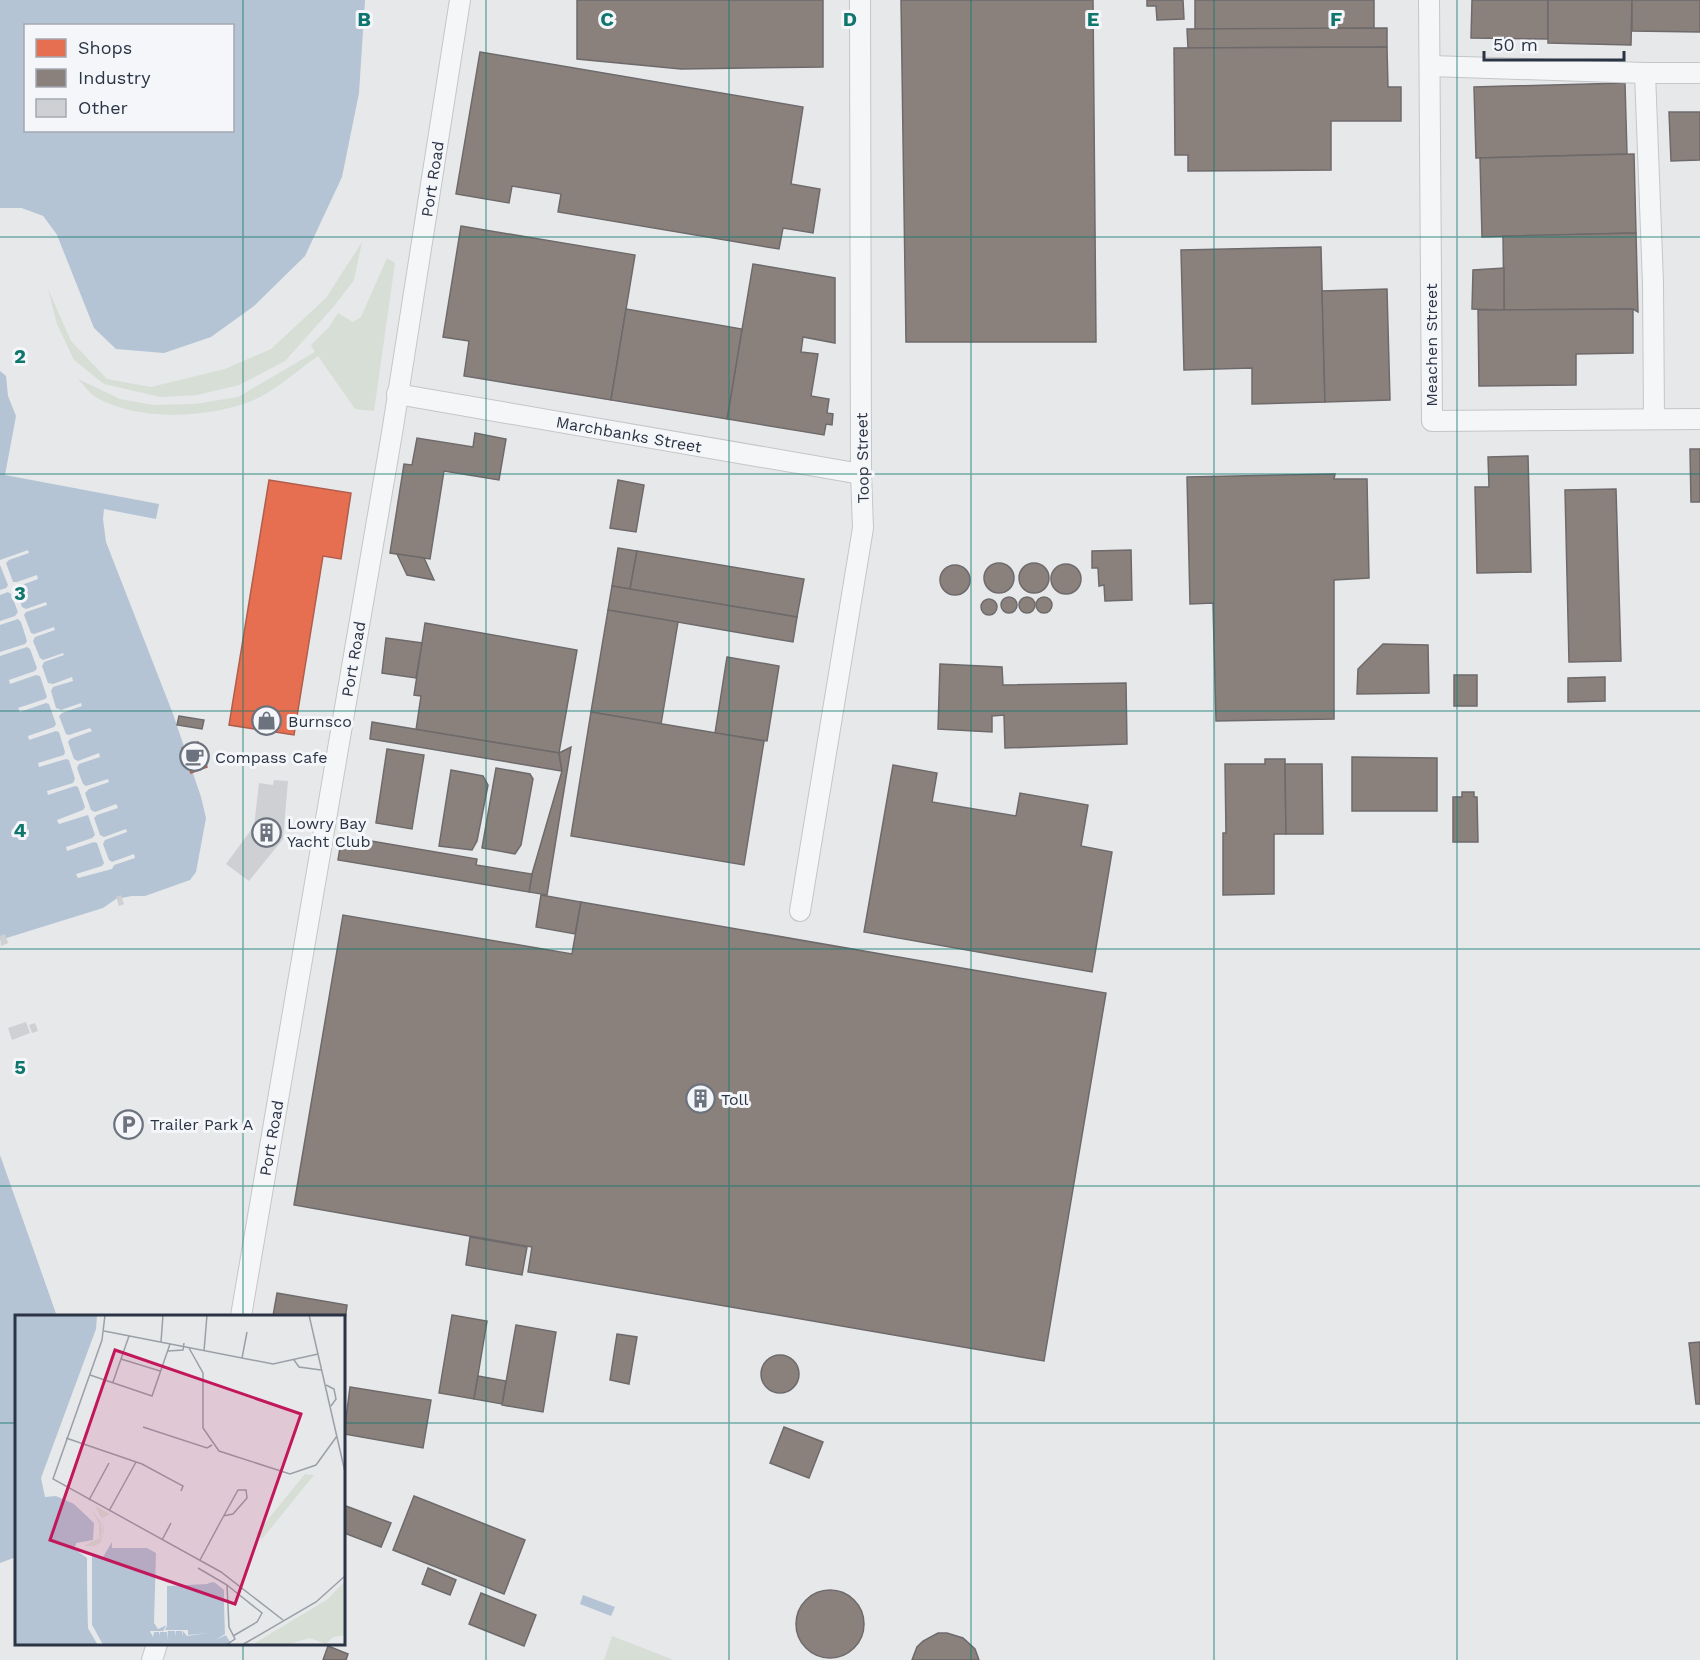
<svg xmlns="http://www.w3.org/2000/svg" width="1700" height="1660" viewBox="0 0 1700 1660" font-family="'Work Sans',sans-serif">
<rect width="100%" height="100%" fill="#e6e8ea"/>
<g fill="#d6ded6">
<polygon points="362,242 354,280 335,305 285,361 239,385 197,395 161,397 104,384 74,360 57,324 48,289 71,341 107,379 151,387 225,369 271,349 326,298"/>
<path d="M387 258 395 263 374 411 355 409 318 356C296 371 275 392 249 402 206 418 139 421 97 398 90 394 84 385 78 379L120 399 154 405 195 404 238 397 315 352 311 345 329 327 338 313 353 322 361 317Z"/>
<polygon points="612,1636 674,1660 604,1660"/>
</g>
<g fill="#b4c4d5" fill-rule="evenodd">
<path d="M0 0H365L359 93 342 177 305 256 254 306 211 337 164 353 116 349 94 328 57 235 43 216 21 208H0ZM26 26H232V130H26Z"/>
<polygon points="0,371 6,376 8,396 16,416 5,475 159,504 156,519 104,509 103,519 106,542 173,714 201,797 206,818 196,872 190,880 145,896 132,896 116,899 103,908 0,940"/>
<polygon points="0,1155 57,1316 16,1316 16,1557 0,1563"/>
<polygon points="583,1595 615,1607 611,1616 580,1604"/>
</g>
<g fill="#e6e8ea">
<polygon points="0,208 21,208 43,216 57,235 56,241 41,218 20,211 0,211"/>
<polygon points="28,550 29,553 9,560 6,563 13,582 17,582 37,575 38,579 19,586 16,590 22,607 26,609 46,602 47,605 26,612 24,615 31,633 34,634 54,627 55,630 35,637 33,641 40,658 43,660 63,653 64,655 44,662 42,666 48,683 53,684 72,677 73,681 53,687 51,691 56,708 61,710 81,703 82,706 62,713 59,716 66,734 69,735 90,728 92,731 70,739 68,742 74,759 78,761 99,753 100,757 79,764 77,768 83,784 86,786 108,779 109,782 89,789 85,793 91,810 95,812 116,804 118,808 97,815 94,818 100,835 104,837 126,829 127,832 105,840 103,844 109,860 112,862 134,854 135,858 114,865 112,869 78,878 76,874 102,866 104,863 97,843 94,842 67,851 66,847 92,838 95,835 88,815 59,824 57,820 83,810 85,807 78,787 75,786 48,795 47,791 73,783 75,779 69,760 66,759 39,767 38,763 64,755 65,752 59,732 56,731 29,740 28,736 54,727 56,724 49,704 46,703 20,712 18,708 45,699 47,697 40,676 36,675 10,684 9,680 35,671 37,668 30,649 27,647 0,656 0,652 25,644 27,641 21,622 18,619 0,625 0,621 15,616 18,612 11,594 8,592 0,595 0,590 6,588 8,585 0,565 0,560"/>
<polygon points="0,1152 3,1154 60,1316 57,1316"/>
</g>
<g fill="#e76f51" stroke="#af5d4d" stroke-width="1.5">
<polygon points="269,480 351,493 341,559 323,556 294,735 229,725"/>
<polygon points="198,742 207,767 191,773 182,748"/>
</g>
<g fill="#8a817c" stroke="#6e6a6c" stroke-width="1.5">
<polygon points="577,0 823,0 823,67 681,69 577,59"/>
<polygon points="901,0 1093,0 1096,342 906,342"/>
<polygon points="1147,0 1183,0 1184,19 1157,20 1156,6 1147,6"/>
<polygon points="1195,0 1374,0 1374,28 1195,30"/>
<polygon points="1472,0 1548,0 1548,39 1471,38"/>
<polygon points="1548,0 1632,0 1631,45 1548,43"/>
<polygon points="1632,0 1700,0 1700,32 1632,31"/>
<polygon points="1387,28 1387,47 1188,48 1187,29"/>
<polygon points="1387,47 1388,87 1401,87 1401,121 1331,121 1331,170 1188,171 1188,155 1175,155 1174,48"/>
<polygon points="480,52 803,107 791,184 820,189 813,233 783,228 779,249 558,212 561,194 512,186 509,203 456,194"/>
<polygon points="1625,83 1627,154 1476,158 1474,87"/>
<polygon points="1669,112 1700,112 1700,160 1671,161"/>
<polygon points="1634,154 1636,233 1482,237 1480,158"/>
<polygon points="461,226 635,255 611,400 464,376 469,341 443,337"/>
<polygon points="1636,233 1638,312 1633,309 1504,310 1503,236"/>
<polygon points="1321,247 1325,402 1252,404 1252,368 1184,370 1181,250"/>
<polygon points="753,264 835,278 835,343 803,337 801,352 818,354 811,396 829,399 827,413 833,414 832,425 826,424 824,435 727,419"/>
<polygon points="1504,268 1504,310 1472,309 1473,270"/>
<polygon points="1387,289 1390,400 1325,402 1322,291"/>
<polygon points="626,309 742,329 727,419 611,400"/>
<polygon points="1633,309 1633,353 1576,354 1576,385 1479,386 1478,310"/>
<polygon points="475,433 506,439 499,480 444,471 430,559 390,553 404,464 412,465 417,438 473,447"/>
<polygon points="1690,449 1700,449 1700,502 1691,502"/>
<polygon points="1528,456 1531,572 1477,573 1475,487 1489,487 1488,457"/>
<polygon points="1335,474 1334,479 1367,479 1369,578 1334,580 1334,719 1216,721 1213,603 1190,604 1187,477"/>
<polygon points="618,480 644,485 636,532 610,528"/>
<polygon points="1616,489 1621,661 1569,662 1565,490"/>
<polygon points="618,548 637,551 630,589 612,586"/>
<polygon points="1131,550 1132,600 1105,601 1104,585 1099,586 1098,568 1092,568 1092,551"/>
<polygon points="637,551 804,579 797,617 630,589"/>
<polygon points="397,554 424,558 434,580 407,575"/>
<circle cx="1034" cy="578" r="15"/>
<circle cx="999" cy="578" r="15"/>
<circle cx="1066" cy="579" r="15"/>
<circle cx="955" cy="580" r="15"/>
<polygon points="612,586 797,617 793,642 608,610"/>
<circle cx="1044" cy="605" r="8"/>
<circle cx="1027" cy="605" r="8"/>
<circle cx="1009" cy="605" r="8"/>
<circle cx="989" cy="607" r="8"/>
<polygon points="608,610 678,622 661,724 591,712"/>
<polygon points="425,623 577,650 559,753 416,730 421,696 414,695"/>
<polygon points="386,638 422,643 416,678 382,673"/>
<polygon points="1383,644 1428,645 1429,693 1357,694 1358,669"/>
<polygon points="727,657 779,666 767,741 715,733"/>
<polygon points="940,664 1002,667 1003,685 1126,683 1127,744 1005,748 1004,715 992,716 992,732 938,729"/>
<rect x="1454" y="675" width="23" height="31"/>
<polygon points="1605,677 1605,701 1568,702 1568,678"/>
<polygon points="591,712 764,741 744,865 571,836"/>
<polygon points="179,716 204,720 202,729 177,725"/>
<polygon points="372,722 559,753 562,771 370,739"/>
<polygon points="571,747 547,895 529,892 532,874 562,771 559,753"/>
<polygon points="387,749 424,755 412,829 376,823"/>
<polygon points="1352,757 1437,758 1437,811 1352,811"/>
<polygon points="1265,759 1285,759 1286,834 1274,834 1274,894 1223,895 1223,833 1226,833 1225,764 1265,764"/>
<polygon points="1285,764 1322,764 1323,834 1286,834"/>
<polygon points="893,765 937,773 932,802 1016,816 1020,793 1088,805 1081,846 1112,852 1092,972 864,932"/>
<polygon points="496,768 530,774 533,779 521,845 515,854 482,848"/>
<polygon points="451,770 483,776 488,785 477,841 472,850 439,846"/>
<polygon points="1462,792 1474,792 1474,797 1477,797 1478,842 1453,842 1453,797 1462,797"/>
<polygon points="342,836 477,859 476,865 532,874 529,892 338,860"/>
<polygon points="541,895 581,902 575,934 536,927"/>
<polygon points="581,902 1106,993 1044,1361 528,1272 532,1247 294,1205 343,915 572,954"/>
<polygon points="470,1237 527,1247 522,1275 466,1265"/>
<polygon points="277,1293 347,1305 344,1328 344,1316 273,1316"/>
<polygon points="452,1315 487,1321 474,1399 439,1393"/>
<polygon points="516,1325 556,1332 543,1412 502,1405"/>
<polygon points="617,1334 637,1337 629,1384 610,1380"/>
<polygon points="1700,1342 1700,1404 1696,1404 1689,1343"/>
<circle cx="780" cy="1374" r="19"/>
<polygon points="478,1376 506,1381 502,1404 474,1399"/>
<polygon points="350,1387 431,1400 423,1448 344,1434"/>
<polygon points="784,1427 823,1442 809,1478 770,1463"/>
<polygon points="414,1496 525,1540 504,1594 393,1550"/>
<polygon points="346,1506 391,1523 381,1547 344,1533 344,1511"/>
<polygon points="428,1568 456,1580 450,1595 422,1584"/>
<circle cx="830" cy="1624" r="34"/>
<polygon points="481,1593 536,1615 524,1646 469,1624"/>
<polygon points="938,1633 947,1633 963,1638 975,1649 979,1660 912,1660 917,1647 923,1641"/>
<polygon points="328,1646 348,1654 346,1660 323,1660"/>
</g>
<g fill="#ced0d3">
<polygon points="274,780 288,781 283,839 249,881 226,864 254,826 259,783 273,785"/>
<polygon points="121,895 124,904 119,906 116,897"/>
<polygon points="5,934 8,943 1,946 0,936"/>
<polygon points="26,1022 30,1033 12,1040 8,1028"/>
<polygon points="35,1023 38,1031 32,1033 29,1025"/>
</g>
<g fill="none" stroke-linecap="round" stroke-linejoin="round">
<defs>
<g id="minor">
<polyline points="1429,0 1432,421 1700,419"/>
<polyline points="1430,66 1645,73 1700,73"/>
<polyline points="1645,73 1653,283 1654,419"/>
<polyline points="397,394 861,474"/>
<polyline points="800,911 863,528 861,474 860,0"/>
<polyline points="241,1316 392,433 460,0"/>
<polyline points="152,1660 157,1644"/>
</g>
</defs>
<use href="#minor" stroke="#c4c6c8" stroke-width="22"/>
<use href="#minor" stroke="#f5f6f7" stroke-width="20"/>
</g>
<path fill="none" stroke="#0f766e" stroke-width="1.5" stroke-opacity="0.55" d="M243 0V1316M486 0V1660M729 0V1660M971 0V1660M1214 0V1660M1457 0V1660M0 237H1700M0 474H1700M0 711H1700M0 949H1700M0 1186H1700M0 1423H16M344 1423H1700M243 1644V1660"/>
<defs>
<symbol id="shop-ring" viewBox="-11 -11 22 22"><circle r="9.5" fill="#f4f6f9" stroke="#6c737f" stroke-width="1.5"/><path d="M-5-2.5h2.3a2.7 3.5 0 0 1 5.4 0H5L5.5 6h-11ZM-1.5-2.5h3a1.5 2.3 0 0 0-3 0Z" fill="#6c737f"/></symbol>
<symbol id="cafe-ring" viewBox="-11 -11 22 22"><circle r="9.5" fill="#f4f6f9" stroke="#6c737f" stroke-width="1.5"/><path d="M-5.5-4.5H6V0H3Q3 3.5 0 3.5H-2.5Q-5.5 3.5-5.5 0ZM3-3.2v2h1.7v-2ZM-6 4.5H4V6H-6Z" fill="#6c737f"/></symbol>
<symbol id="building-ring" viewBox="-11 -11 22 22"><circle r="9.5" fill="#f4f6f9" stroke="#6c737f" stroke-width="1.5"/><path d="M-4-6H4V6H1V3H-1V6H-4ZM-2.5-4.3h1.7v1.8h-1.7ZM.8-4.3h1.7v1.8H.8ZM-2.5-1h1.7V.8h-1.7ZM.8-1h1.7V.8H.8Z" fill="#6c737f"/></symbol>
<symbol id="parking-ring" viewBox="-11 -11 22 22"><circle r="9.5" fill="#f4f6f9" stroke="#6c737f" stroke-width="1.5"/><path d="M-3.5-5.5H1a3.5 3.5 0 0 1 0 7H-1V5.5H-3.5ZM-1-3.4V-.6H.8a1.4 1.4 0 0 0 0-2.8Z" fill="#6c737f"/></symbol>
</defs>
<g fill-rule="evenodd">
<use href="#shop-ring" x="250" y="704" width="33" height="33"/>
<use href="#cafe-ring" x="178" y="740" width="33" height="33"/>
<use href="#building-ring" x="250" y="816" width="33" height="33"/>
<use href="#building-ring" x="684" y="1082" width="33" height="33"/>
<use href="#parking-ring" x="112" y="1108" width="33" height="33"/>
</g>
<g text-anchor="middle" stroke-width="6" stroke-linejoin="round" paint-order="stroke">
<g font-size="16" fill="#2b3445" stroke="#f4f6f9">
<text transform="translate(432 179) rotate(-81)" y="6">Port Road</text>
<text transform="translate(1431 345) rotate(-90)" y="6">Meachen Street</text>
<text transform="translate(629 434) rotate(10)" y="6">Marchbanks Street</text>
<text transform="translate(862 458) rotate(-91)" y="6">Toop Street</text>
<text transform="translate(353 659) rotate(-80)" y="6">Port Road</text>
<text transform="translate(271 1138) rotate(-80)" y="6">Port Road</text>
</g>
<g font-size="16" fill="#2b3445" stroke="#f4f6f9" text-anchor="start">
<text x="288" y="727">Burnsco</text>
<text x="215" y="763">Compass Cafe</text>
<text x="287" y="829">Lowry Bay<tspan x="287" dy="18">Yacht Club</tspan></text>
<text x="721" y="1105">Toll</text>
<text x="150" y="1130">Trailer Park A</text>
</g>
</g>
<g transform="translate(15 1315)">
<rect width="330" height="330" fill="#e6e8ea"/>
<path d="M290 159 299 160 247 224 241 219ZM80 191 95 199 87 203 89 216 86 227 80 231H69L84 223V208L76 194 86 207 87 218 82 228 88 219 87 204ZM330 266V320L318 322 311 329 295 323 271 330H237L313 284Z" fill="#d6ded6"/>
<path d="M0 0H82L81 14 26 163 30 182 41 181 59 189 79 208 78 225 61 228 60 235 68 237 72 243 73 313 83 330H0ZM97 227V233H132L141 238 139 308 143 314 152 310V269L204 267 209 275 210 319 217 330H88L77 310 76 239 88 242Z" fill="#b4c4d5"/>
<path d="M64 228 69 230 62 232 77 239V310L88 330H83L73 313 72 243 58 233ZM196 265H202L210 269 213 319 201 325 210 319 209 275 198 266 192 269 152 271V311L150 315H173V320L193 318 172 321 168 316 167 322V316H161L160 322V316H153L152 325V317H145V321L144 317H139L138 322 135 316H148L151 311V273L152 268Z" fill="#e6e8ea"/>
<path fill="none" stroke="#9ba0a8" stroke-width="1.5" d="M90 0 87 25 38 164 206 257 268 305M294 0 330 157M89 16 258 49 303 39M146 27 148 0M174 33 188 58V113L204 136 275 159 301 150 322 121M153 36 168 35 169 28M189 36 192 0M227 43 232 17M106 44 145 56M279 45 284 52 306 55M75 60 137 81 155 29M98 67 114 21M311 70 319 74 321 84 316 91M128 112 192 133 197 130M51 123 127 149 168 171 166 176M74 185 94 148M94 196 121 147M147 225 156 208M185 245 207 204 223 175H231L232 183 218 199 208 201M183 253 212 270 214 312 220 324 211 330M212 270 247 298 242 307 218 321M227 330 301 287 330 261"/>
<path fill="#c2185b" fill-opacity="0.15" stroke="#c2185b" stroke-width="3" d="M100 35 286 99 220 289 35 225Z"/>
<rect width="330" height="330" fill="none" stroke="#2b3445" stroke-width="3"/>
</g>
<g font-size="20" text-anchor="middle" font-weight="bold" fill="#0f766e" stroke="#f4f6f9" stroke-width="6" stroke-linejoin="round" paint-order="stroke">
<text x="364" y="26">B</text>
<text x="607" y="26">C</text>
<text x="850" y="26">D</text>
<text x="1093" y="26">E</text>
<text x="1336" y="26">F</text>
<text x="20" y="363">2</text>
<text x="20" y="600">3</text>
<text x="20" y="837">4</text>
<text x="20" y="1074">5</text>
</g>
<rect x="24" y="24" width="210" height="108" fill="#f4f6f9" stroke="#a4a8b1" stroke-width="1.5"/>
<rect x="36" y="39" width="30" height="18" fill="#e76f51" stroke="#a4a8b1" stroke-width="1.5"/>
<text x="78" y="54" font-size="18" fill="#2b3445">Shops</text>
<rect x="36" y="69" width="30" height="18" fill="#8a817c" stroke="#a4a8b1" stroke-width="1.5"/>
<text x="78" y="84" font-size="18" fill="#2b3445">Industry</text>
<rect x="36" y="99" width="30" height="18" fill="#ced0d3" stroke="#a4a8b1" stroke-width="1.5"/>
<text x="78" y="114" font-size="18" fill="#2b3445">Other</text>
<path d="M1484 51v9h140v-9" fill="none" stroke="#2b3445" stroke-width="3"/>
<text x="1493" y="51" font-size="18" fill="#2b3445" stroke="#f4f6f9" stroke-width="4.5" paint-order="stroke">50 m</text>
</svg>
